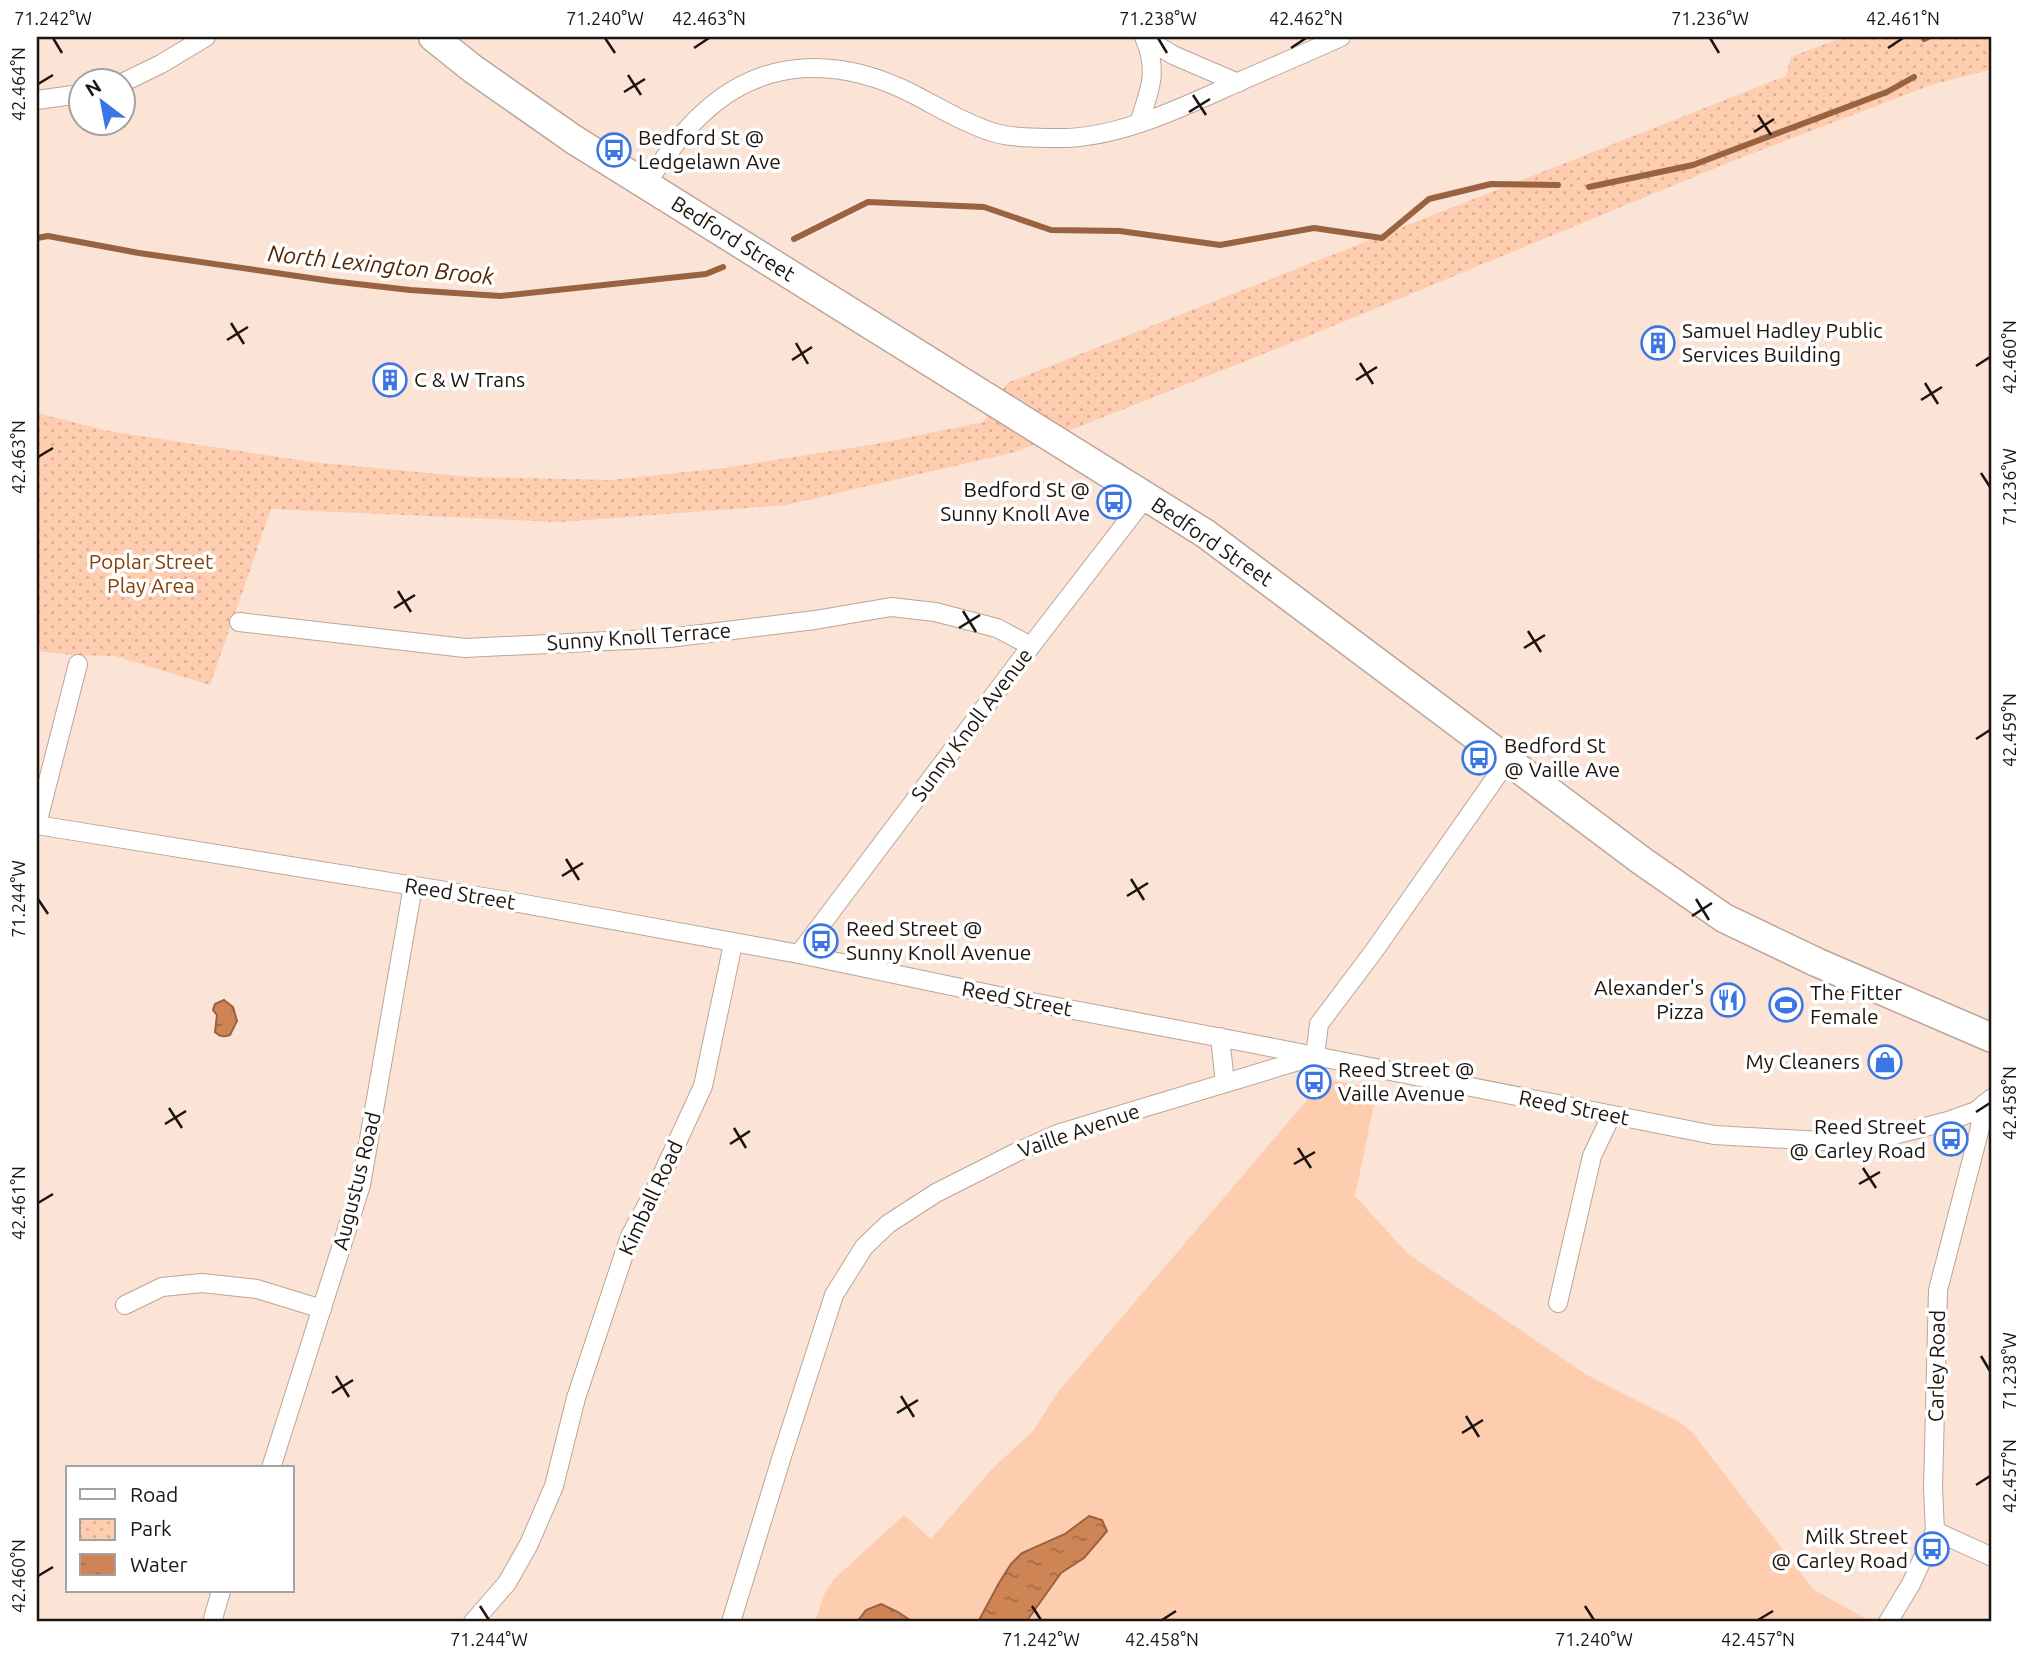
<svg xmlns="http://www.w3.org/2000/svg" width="2029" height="1659" viewBox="0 0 2029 1659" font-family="Ubuntu,sans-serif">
<defs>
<pattern id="park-dots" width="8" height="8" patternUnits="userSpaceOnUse" patternTransform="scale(1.75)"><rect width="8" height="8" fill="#fecdb0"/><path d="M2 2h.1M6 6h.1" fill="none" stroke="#d9af96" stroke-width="1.8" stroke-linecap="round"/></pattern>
<pattern id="water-ripples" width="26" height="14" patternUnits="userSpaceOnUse" patternTransform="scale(1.75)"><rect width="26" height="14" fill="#ce8455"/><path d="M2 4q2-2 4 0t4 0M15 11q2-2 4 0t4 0" fill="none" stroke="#a66b45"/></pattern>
</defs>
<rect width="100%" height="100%" fill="#fbe3d5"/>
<polygon fill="#fecdb0" points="1325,1079 1377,1089 1355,1196 1408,1254 1587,1375 1679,1422 1692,1432 1814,1590 1872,1622 815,1622 824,1595 833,1580 904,1515 931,1539 994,1467 1033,1431 1058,1392"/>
<polygon fill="url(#park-dots)" points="1843,37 1992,37 1992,69 1931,85 1735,160 1316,333 1015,452 786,505 560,522 271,509 210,685 115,656 71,655 37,651 37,413 108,431 312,462 470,477 611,480 724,468 876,444 984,422 1007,383 1786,76 1791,57"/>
<g fill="url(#water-ripples)" stroke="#996240" stroke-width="2">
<path d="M224 1000 233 1007 237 1021 230 1035C223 1037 220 1037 215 1032L217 1015 213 1010 215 1004Z"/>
<polygon points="1089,1516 1102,1520 1107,1531 1084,1558 1061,1573 1026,1622 978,1622 999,1583 1011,1564 1022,1553 1065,1534"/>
<polygon points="881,1604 898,1612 913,1622 857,1622 866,1610"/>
</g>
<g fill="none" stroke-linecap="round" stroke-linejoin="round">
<g stroke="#996240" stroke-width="6">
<polyline points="1924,39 1928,37"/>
<polyline points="1589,187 1693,165 1887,92 1914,77"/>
<polyline points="37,238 48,236 139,253 331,281 410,290 500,296 706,274 723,267"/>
<polyline points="794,239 868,202 984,207 1051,230 1120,231 1220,245 1314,228 1382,238 1429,199 1491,184 1558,185"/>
</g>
<defs>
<g id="minor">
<polyline points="1145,38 1173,55 1238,83"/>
<polyline points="122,83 161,64 206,37"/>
<polyline points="37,100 80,94"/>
<path d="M1139 123C1150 89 1159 71 1144 37"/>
<path d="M645 184C663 161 680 134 702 114 763 56 840 57 913 94 938 107 962 122 989 131 1010 139 1046 138 1068 138 1125 135 1183 107 1234 84 1270 68 1306 53 1341 37"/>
<polyline points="239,622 465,648 669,638 815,620 891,607 935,612 997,628 1031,646"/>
<polyline points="37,824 78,664"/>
<polyline points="37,825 508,901 799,954 999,996 1254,1044 1714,1135 1821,1141 1882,1138 1948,1121 1976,1111 1992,1098"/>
<polyline points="799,954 1031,646 1146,497"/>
<polyline points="1220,1037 1225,1083"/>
<polyline points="1558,1303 1592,1156 1611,1116"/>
<polyline points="125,1305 162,1287 202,1283 257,1289 322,1309"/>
<polyline points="271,1468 361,1185 413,886"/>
<polyline points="1935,1531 1992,1557"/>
<polyline points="212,1622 221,1591"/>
<polyline points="473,1622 507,1583 529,1544 554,1486 576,1398 630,1236 655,1190 703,1086 733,944"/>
<polyline points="731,1622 782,1456 834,1295 864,1247 888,1224 936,1193 1017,1152 1060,1133 1315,1056 1319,1024 1374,951 1508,760"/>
<polyline points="1888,1622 1911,1584 1935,1531 1933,1488 1938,1290 1979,1132 1984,1104"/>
</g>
<polyline id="primary" points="433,37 473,69 573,139 1206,534 1642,861 1724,918 1816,962 1992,1038"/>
</defs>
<use href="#minor" stroke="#bca598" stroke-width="20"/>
<use href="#primary" stroke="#bca598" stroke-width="31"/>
<use href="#minor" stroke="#fff" stroke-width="18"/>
<use href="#primary" stroke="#fff" stroke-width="28"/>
</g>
<path fill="none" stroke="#1c140f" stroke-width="2.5" d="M53 38 62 53M605 38 615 53M1158 38 1167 53M1710 38 1719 53M694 48 709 38M1291 48 1306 38M1888 48 1903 38M628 75 641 95M38 84 53 75M624 92 645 79M1193 95 1206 115M1189 112 1210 99M1758 115 1771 135M1754 132 1774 119M231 323 244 344M227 340 248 327M796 343 808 364M792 360 812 347M1360 363 1373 384M1976 366 1990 357M1356 380 1377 367M1925 383 1938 404M1921 400 1942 387M38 457 53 448M1981 473 1990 487M398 591 411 612M394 608 415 595M963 611 976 632M959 628 980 615M1528 631 1541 652M1524 648 1545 635M1976 739 1990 730M566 859 579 880M562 876 583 863M1131 879 1144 900M1127 896 1148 883M38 899 48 914M1696 899 1709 920M1692 916 1712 903M169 1108 182 1128M1976 1112 1990 1103M165 1124 186 1111M734 1128 746 1148M730 1144 750 1131M1298 1148 1311 1168M1294 1164 1315 1152M1863 1168 1876 1188M1859 1184 1880 1172M38 1203 53 1194M1981 1356 1990 1371M336 1376 349 1397M332 1393 353 1380M901 1396 914 1417M897 1413 918 1400M1466 1416 1479 1437M1462 1433 1483 1420M1976 1485 1990 1476M38 1576 53 1567M480 1606 489 1620M1032 1606 1041 1620M1585 1606 1594 1620M1162 1620 1176 1611M1758 1620 1773 1611"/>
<defs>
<symbol id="bus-ring" viewBox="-11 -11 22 22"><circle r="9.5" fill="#fff" stroke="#3c76e5" stroke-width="1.5"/><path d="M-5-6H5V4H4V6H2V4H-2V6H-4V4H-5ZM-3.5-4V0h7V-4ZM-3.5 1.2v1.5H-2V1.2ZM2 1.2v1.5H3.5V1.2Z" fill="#3c76e5"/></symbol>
<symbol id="building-ring" viewBox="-11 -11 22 22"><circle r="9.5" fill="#fff" stroke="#3c76e5" stroke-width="1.5"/><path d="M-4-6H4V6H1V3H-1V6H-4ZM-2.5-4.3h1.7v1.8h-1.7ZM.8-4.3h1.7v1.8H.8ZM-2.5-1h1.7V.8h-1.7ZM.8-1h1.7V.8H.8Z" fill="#3c76e5"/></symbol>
<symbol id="restaurant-ring" viewBox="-11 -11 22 22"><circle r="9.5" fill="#fff" stroke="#3c76e5" stroke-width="1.5"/><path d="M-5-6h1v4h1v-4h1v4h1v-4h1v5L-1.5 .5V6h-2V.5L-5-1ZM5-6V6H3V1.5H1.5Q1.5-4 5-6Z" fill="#3c76e5"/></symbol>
<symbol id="stadium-ring" viewBox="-11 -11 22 22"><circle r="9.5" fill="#fff" stroke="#3c76e5" stroke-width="1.5"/><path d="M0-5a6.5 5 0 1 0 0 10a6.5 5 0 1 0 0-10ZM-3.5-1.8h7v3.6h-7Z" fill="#3c76e5"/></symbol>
<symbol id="shop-ring" viewBox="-11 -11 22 22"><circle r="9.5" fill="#fff" stroke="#3c76e5" stroke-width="1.5"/><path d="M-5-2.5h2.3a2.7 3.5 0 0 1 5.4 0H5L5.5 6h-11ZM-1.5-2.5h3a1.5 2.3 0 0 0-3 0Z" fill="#3c76e5"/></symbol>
</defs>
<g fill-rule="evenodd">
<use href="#bus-ring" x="595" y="131" width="38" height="38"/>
<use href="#building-ring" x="1639" y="324" width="38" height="38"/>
<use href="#building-ring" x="371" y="361" width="38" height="38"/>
<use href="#bus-ring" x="1095" y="483" width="38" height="38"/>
<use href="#bus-ring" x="1460" y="739" width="38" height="38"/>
<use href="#bus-ring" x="802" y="922" width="38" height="38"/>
<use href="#restaurant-ring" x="1709" y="981" width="38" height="38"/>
<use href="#stadium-ring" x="1767" y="986" width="38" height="38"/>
<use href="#shop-ring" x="1866" y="1043" width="38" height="38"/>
<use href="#bus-ring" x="1295" y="1063" width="38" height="38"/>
<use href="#bus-ring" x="1932" y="1120" width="38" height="38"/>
<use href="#bus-ring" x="1913" y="1530" width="38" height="38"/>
</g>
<g text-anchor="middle" stroke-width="7" stroke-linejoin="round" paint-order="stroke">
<g font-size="21" fill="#1c140f" stroke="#fff" text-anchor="start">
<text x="638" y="145">Bedford St @<tspan x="638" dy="24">Ledgelawn Ave</tspan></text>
<text x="1682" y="338">Samuel Hadley Public<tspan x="1682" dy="24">Services Building</tspan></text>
<text x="414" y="387">C &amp; W Trans</text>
<text x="1090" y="497" text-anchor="end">Bedford St @<tspan x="1090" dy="24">Sunny Knoll Ave</tspan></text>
<text x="1504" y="753">Bedford St<tspan x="1504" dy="24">@ Vaille Ave</tspan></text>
<text x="846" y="936">Reed Street @<tspan x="846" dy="24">Sunny Knoll Avenue</tspan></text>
<text x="1704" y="995" text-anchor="end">Alexander's<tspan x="1704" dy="24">Pizza</tspan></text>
<text x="1810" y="1000">The Fitter<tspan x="1810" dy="24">Female</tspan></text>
<text x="1860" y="1069" text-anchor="end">My Cleaners</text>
<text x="1338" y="1077">Reed Street @<tspan x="1338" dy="24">Vaille Avenue</tspan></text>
<text x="1926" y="1134" text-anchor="end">Reed Street<tspan x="1926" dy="24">@ Carley Road</tspan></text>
<text x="1908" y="1544" text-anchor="end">Milk Street<tspan x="1908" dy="24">@ Carley Road</tspan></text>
</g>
<g font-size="21" fill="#1c140f" stroke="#fff">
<text transform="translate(733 239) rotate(32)" y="7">Bedford Street</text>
<text transform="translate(1212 542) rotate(34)" y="7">Bedford Street</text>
<text transform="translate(639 637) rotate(-4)" y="7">Sunny Knoll Terrace</text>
<text transform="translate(972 725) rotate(-53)" y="7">Sunny Knoll Avenue</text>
<text transform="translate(460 894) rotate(9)" y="7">Reed Street</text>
<text transform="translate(1017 999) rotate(11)" y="7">Reed Street</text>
<text transform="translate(1574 1108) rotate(11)" y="7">Reed Street</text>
<text transform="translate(1079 1131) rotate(-19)" y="7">Vaille Avenue</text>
<text transform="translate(357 1181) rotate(-76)" y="7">Augustus Road</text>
<text transform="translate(651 1198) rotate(-65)" y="7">Kimball Road</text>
<text transform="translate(1937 1366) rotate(-89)" y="7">Carley Road</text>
</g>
<g font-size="21" fill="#854007" stroke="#fff">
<text x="151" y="569">Poplar Street<tspan x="151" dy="24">Play Area</tspan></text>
</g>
<g font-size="23" font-style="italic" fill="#542500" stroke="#fff">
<text transform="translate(381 265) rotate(6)" y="8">North Lexington Brook</text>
</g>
</g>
<rect width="2029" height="1659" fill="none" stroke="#ffffff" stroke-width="77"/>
<rect x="66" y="1466" width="228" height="126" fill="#ffffff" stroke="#a4a19f" stroke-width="2"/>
<rect x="80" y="1489" width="35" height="10" fill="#ffffff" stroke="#a4a19f" stroke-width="2"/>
<text x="130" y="1502" font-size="21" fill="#1c140f">Road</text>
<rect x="80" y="1519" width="35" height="21" fill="url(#park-dots)" stroke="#a4a19f" stroke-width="2"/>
<text x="130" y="1536" font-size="21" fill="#1c140f">Park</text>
<rect x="80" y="1554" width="35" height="21" fill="url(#water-ripples)" stroke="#a4a19f" stroke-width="2"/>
<text x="130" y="1572" font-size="21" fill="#1c140f">Water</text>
<g transform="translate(102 102) rotate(328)"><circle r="33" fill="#ffffff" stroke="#a4a19f" stroke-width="2"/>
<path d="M0-5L12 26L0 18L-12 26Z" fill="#3c76e5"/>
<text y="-10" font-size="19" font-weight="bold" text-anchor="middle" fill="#1c140f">N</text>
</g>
<rect x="38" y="38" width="1952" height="1582" fill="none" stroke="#1c140f" stroke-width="2.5"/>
<g font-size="18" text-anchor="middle" fill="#1c140f">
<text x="53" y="25">71.242°W</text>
<text x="605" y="25">71.240°W</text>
<text x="709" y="25">42.463°N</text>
<text x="1158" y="25">71.238°W</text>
<text x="1306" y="25">42.462°N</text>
<text x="1710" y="25">71.236°W</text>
<text x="1903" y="25">42.461°N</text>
<text transform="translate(19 84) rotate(-90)" y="6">42.464°N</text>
<text transform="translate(2010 357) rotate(-90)" y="6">42.460°N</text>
<text transform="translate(19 457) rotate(-90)" y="6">42.463°N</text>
<text transform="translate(2010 487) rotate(-90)" y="6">71.236°W</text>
<text transform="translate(2010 730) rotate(-90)" y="6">42.459°N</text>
<text transform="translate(19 899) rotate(-90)" y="6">71.244°W</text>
<text transform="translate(2010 1103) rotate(-90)" y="6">42.458°N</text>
<text transform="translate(19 1203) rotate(-90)" y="6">42.461°N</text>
<text transform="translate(2010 1371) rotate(-90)" y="6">71.238°W</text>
<text transform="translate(2010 1476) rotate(-90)" y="6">42.457°N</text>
<text transform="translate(19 1576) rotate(-90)" y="6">42.460°N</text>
<text x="489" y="1646">71.244°W</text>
<text x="1041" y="1646">71.242°W</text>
<text x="1162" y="1646">42.458°N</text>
<text x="1594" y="1646">71.240°W</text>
<text x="1758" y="1646">42.457°N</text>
</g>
</svg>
